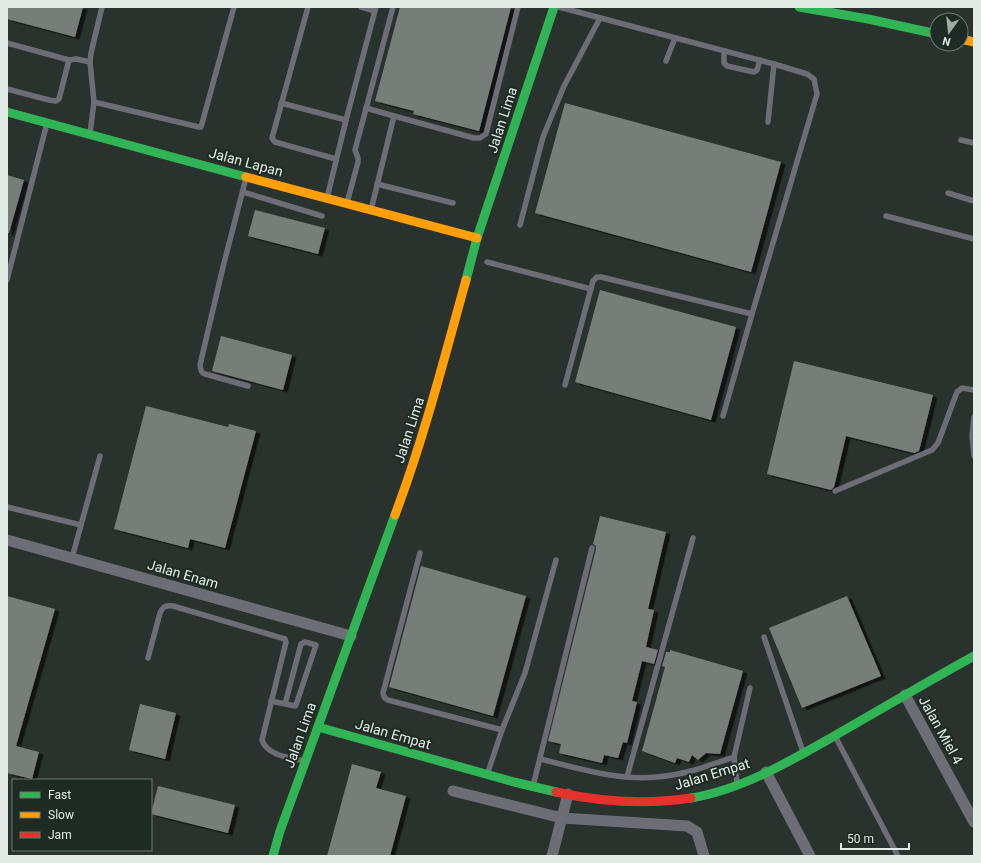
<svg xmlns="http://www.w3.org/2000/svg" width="981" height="863" viewBox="0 0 981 863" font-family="Roboto,sans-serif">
<defs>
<filter id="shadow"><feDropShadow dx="4.5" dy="2.5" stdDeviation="0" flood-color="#0009"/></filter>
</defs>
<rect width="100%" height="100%" fill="#2a322e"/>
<g fill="#777e7a" filter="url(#shadow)">
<polygon points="7,7 83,7 75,37 7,19"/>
<polygon points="400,7 511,7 479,131 413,114 414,111 375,101"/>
<polygon points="565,103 781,162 751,272 535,213"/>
<polygon points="7,175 24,180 9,233 7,233"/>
<polygon points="255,210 325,228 318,254 248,236"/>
<polygon points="600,290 736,327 711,420 575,382"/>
<polygon points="221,336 292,355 283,390 212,371"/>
<polygon points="794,361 933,395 919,451 914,453 846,436 834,487 831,490 767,474"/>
<polygon points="146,406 228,427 229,424 256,431 225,548 190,539 188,548 114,529"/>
<polygon points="600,516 666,532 648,609 654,610 646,647 658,650 654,664 642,661 632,701 637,702 627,743 623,742 618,758 604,755 602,763 559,753 561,744 548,741 596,549 596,546 593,544"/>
<polygon points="421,566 526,596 493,716 389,687"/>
<polygon points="7,596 55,609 16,746 39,752 32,779 7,773"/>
<polygon points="847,596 881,676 802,708 769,628"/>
<polygon points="670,650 743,671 720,754 706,753 698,760 692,755 689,762 677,758 675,763 642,751 665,667 662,666 666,652 670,652"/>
<polygon points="140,704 176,713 165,759 129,750"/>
<polygon points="352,764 381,772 376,788 406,796 390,856 327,856"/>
<polygon points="158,786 235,805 228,833 151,814"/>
</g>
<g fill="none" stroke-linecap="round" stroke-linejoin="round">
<g stroke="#6d6e75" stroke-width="5.5">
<polyline points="308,7 272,138 275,142 336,159"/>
<polyline points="361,7 375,11"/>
<polyline points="559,7 774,64 807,74 814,79 817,94 752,314 723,416"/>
<polyline points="7,43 69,60 76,59 90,62"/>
<polyline points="724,51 724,63 727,66 754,72 757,70 760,60"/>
<polyline points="666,61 675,38"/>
<polyline points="7,89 49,100 56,101 59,99 69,60"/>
<polyline points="94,102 199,127 201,127 234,7"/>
<polyline points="281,103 346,120"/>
<polyline points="366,108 394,116"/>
<polyline points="768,122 774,64"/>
<polyline points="90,133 94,102 90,62 91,53 102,7"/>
<polyline points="961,140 974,143"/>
<path d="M246 178 223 267 200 365C201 370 201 373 205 374L248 386"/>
<polyline points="377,184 453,203"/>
<polyline points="243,192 322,216"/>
<polyline points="948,193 974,201"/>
<polyline points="327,198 346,120 376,7"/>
<polyline points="347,203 358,162 358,158 355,150 393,7"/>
<polyline points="371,210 394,116 474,138 480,138 486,134 518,7"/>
<polyline points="886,216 974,239"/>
<polyline points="520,225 543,137 564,86 600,18"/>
<polyline points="487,262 591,289"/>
<polyline points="7,280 47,123"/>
<polyline points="565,385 593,281 597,277 601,277 752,314"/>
<polyline points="974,417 972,436 974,456"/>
<polyline points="835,491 932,450 938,443 957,392 962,388 974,390"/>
<polyline points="7,507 81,525"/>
<path d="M420 553 383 693C384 697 384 698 388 700L502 730"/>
<polyline points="72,558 100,456"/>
<polyline points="764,637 803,752"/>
<path d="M148 658 160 613C163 606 166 605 173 606L285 639 286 642 262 740C267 756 291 758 305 761"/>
<polyline points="271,701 295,706 296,705 316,645 305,642 301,644 285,704"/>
<polyline points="835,736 898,856"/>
<path d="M540 759C578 768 617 781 657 777 684 775 708 766 734 757"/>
<polyline points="487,775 502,730 525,673 556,560"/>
<polyline points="627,777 693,538"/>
<polyline points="737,783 734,757 750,688"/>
<polyline points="533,786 592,548"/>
</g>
<g stroke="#6d6e75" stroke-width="11">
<polyline points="7,540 351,636"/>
<polyline points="905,695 974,822"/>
<polyline points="766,772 810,856"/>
<polyline points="453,791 562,818 687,826 697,832 704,856"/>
<polyline points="552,856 568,794"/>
</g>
<g stroke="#30b455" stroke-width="9">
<polyline points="799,7 868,19 937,34"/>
<polyline points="7,112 246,177"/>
<polyline points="466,280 477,238 554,7"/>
<polyline points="318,727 514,782 556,792"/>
<path d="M691 798C740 790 787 763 829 739 878 711 925 683 974 656"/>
<polyline points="273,856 280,831 395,515"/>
</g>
<g stroke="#ff9f0a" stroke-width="9">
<polyline points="961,39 974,42"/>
<polyline points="246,177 477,238"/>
<path d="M395 515C424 438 444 359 466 280"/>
</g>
<path stroke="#e5322d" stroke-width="9" d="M556 792C601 802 645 805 691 798"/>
</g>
<g text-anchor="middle" stroke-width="4" stroke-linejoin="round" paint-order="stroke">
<g font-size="14" fill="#e2ebe6" stroke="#1d2b24">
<text transform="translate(502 120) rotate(-72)" y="5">Jalan Lima</text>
<text transform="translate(246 162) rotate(15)" y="5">Jalan Lapan</text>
<text transform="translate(409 430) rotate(-72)" y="5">Jalan Lima</text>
<text transform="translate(183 574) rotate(16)" y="5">Jalan Enam</text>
<text transform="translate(941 730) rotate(61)" y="5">Jalan Miel 4</text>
<text transform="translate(393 734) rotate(16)" y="5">Jalan Empat</text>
<text transform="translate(300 735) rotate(-70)" y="5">Jalan Lima</text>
<text transform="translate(712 774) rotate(-17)" y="5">Jalan Empat</text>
</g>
</g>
<rect width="981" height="863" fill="none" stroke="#e2ebe6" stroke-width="16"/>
<rect x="12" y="779" width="140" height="72" fill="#1d2b24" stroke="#6c7872"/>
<rect x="20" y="792" width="20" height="6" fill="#30b455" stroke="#6c7872"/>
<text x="48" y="799" font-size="12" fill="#e2ebe6">Fast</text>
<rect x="20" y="812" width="20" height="6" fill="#ff9f0a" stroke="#6c7872"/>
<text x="48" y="819" font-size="12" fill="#e2ebe6">Slow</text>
<rect x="20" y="832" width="20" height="6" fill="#e5322d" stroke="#6c7872"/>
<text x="48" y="839" font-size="12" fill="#e2ebe6">Jam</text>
<g transform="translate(949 32) rotate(195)"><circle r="19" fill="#1d2b24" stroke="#6c7872"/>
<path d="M0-3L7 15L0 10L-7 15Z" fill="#a2aaa6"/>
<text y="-6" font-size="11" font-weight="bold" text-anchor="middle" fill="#e2ebe6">N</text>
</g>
<path d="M841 843v6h68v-6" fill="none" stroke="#e2ebe6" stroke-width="2"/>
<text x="847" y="843" font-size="12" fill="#e2ebe6" stroke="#1d2b24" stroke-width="3" paint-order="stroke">50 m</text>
</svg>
